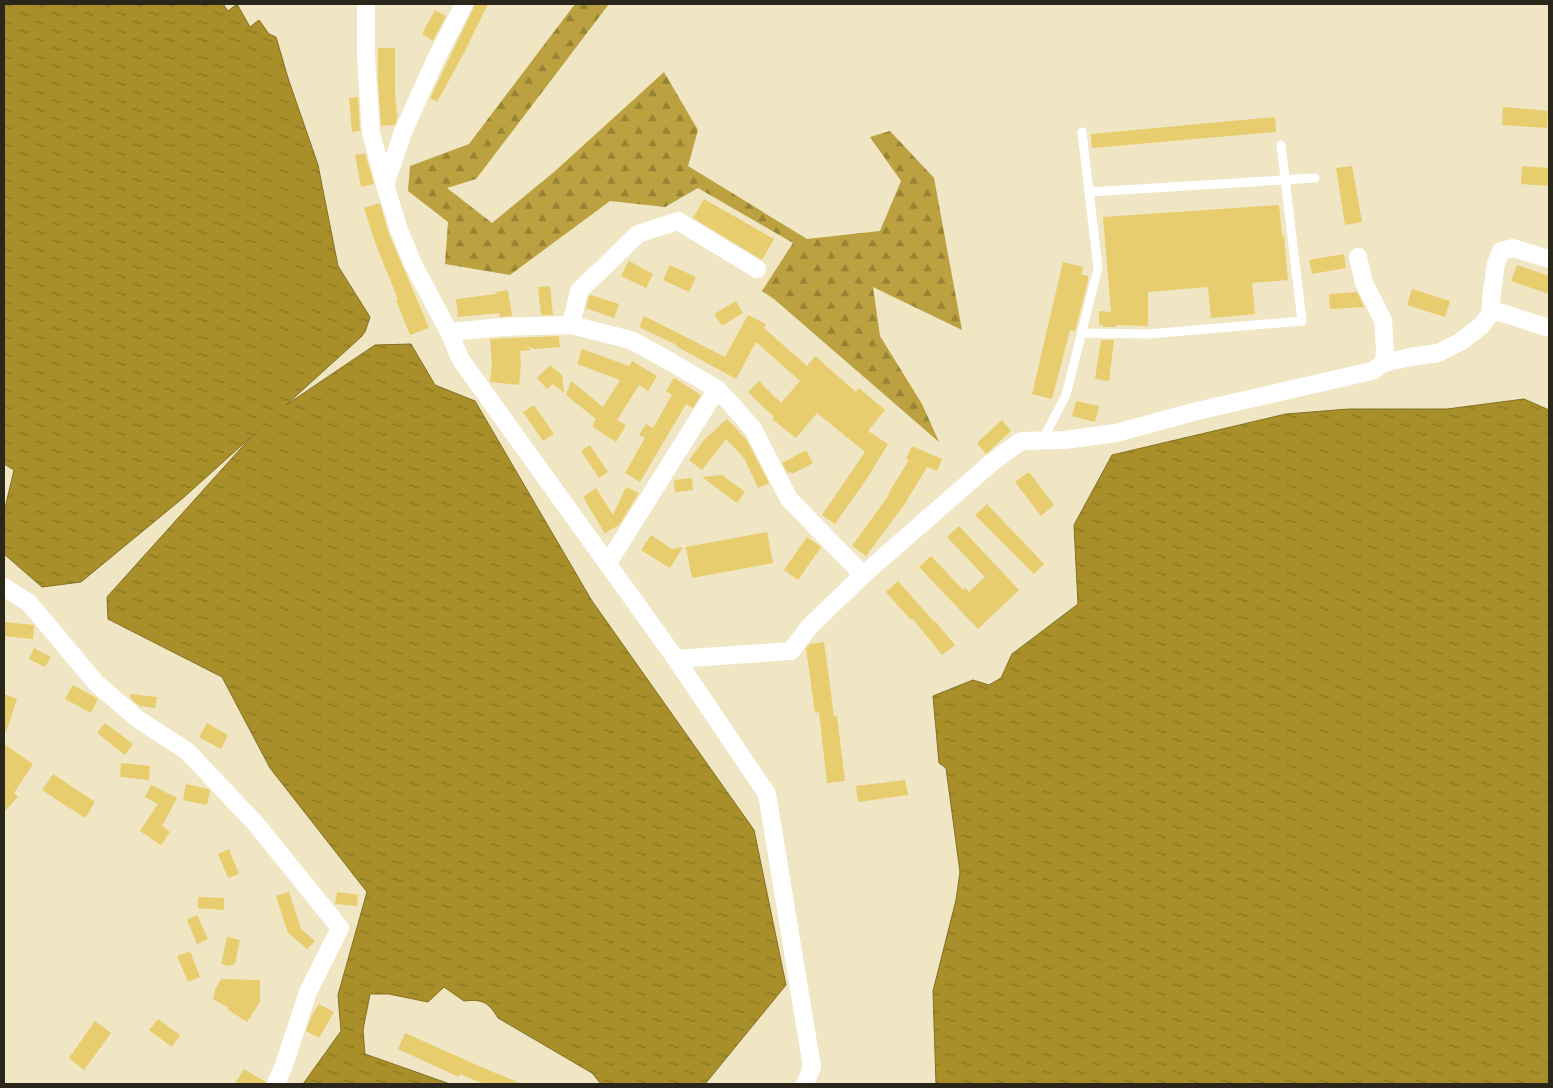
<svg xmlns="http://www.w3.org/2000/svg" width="1553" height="1088" viewBox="0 0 1553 1088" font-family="Inter,sans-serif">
<defs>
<pattern id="forest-firs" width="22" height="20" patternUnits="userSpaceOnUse" patternTransform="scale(1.25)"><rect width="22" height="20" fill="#bba13f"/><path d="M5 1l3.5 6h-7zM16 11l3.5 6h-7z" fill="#988334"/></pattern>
<pattern id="water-ripples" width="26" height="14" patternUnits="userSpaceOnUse" patternTransform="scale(1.25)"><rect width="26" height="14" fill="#a88f29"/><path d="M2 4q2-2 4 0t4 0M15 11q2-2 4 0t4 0" fill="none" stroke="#897522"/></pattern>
</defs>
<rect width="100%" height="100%" fill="#f0e6c3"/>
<polygon fill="url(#forest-firs)" points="575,4 609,4 476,179 447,188 492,223 554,172 664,72 698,130 688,166 807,239 880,231 901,181 870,137 890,131 934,178 962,330 873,287 880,336 922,404 939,442 774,299 762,291 793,243 698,188 665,207 610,201 510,275 445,264 448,222 408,191 410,166 469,144"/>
<g fill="url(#water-ripples)" stroke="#827024">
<path d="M4 4H223L228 11 237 4 250 27 259 20 269 34 276 37 288 78 318 165 338 266 370 317 365 332 361 337 286 405 375 345 411 344 435 385 475 401 592 601 754 830 786 985 705 1084H601L592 1073 498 1018C488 1002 483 999 464 1001L444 987 428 1002 389 994H370L363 1030 365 1054 450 1084H303L341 1031 338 995 367 892 270 768 222 677 108 619 107 597 251 437 183 498 81 582 42 587 4 554V512L14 470 4 464Z"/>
<polygon points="1524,399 1549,410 1549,1084 936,1084 933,991 956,900 960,872 946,768 939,763 933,696 973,680 989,685 1001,678 1012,654 1078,604 1074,525 1112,455 1286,414 1349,409 1447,409"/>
</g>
<g fill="#e7cd6d">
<polygon points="475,4 488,4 463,55 437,102 430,98 473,9"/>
<polygon points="435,10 446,16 433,41 422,34"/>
<polygon points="378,48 395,48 395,92 397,118 395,125 381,126 378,81"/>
<polygon points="358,97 360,131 352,132 349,98"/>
<polygon points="1503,107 1548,111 1547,128 1502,125"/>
<polygon points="1275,117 1276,132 1092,148 1091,134"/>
<polygon points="365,153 374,184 361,187 355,155"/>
<polygon points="1352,166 1362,222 1345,225 1336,168"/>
<polygon points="1522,166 1549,168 1549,186 1521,184"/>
<polygon points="704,199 774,239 762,260 693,218"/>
<polygon points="380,203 389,234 429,328 410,335 396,300 398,299 376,245 364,208"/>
<polygon points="1279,205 1282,236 1284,236 1288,280 1252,283 1255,314 1211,318 1208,287 1148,292 1148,326 1116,325 1116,327 1103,327 1103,325 1099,325 1099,311 1111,312 1103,217"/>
<polygon points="1344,254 1346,268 1312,274 1309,260"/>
<polygon points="629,261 653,274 646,288 621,276"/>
<polygon points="1063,262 1083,267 1081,274 1088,276 1088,281 1075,331 1070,330 1052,399 1032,394"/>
<polygon points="670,265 696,277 689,292 663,280"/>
<polygon points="1517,265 1549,276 1549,294 1511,281"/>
<polygon points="550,286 553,315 541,315 538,287"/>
<polygon points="1412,289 1450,301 1445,317 1407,305"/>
<polygon points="508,290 512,316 500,317 499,313 458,317 456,299 496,294 496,292"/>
<polygon points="1357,292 1364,307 1330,309 1329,294"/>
<polygon points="591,295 619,304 614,318 586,308 589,296"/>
<polygon points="736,301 743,313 722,326 714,314"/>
<polygon points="748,315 766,324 764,328 807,366 815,356 856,392 859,388 885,410 868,431 888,444 868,477 835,524 822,515 865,452 817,413 796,438 772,419 774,417 748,392 759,381 781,403 800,381 756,342 736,379 676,346 677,345 639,327 644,316 725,357"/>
<polygon points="559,336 560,347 535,349 527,346 531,350 520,351 521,363 519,385 490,382 492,364 490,339"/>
<polygon points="1101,340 1114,340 1109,381 1095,379"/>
<polygon points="582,349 629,366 632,361 657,376 648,391 639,385 617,420 626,425 616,442 593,427 593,423 596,419 566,395 571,381 603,407 620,380 577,364"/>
<polygon points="550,365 562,375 564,393 553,384 547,389 537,378"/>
<polygon points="674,378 701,395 693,408 686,404 640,482 625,473 645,438 639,435 646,424 653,428 672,395 666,391"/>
<polygon points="1076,401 1099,406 1095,422 1072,416"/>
<polygon points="534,405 554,434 543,441 523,412"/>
<polygon points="727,419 746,439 769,483 758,488 744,458 726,439 702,470 689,460 704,440"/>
<polygon points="1002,420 1011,431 986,454 977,443"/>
<polygon points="590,445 608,472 599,478 581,451"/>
<polygon points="912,446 942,459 937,471 927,467 904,505 866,556 852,546 889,495 888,494 909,460 906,459"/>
<polygon points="806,450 813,463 792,474 791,472 788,473 782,463"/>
<polygon points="1029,472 1054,505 1041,516 1015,482"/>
<polygon points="722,475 745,492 737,503 702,477"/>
<polygon points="692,478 693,490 675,492 674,480"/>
<polygon points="626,487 639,493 619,525 602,535 604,532 583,497 596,488 613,515"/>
<polygon points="987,504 1044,564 1034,574 975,515"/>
<polygon points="959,526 1019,590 978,629 919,567 931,556 963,590 965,588 969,592 985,577 947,537"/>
<polygon points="767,532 773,563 692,578 686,547"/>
<polygon points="651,535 672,549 683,547 670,568 641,550"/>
<polygon points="807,537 821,547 798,580 784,570"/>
<polygon points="898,581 934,622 935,621 955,645 942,655 913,619 911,620 886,592"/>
<polygon points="4,622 34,625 33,639 4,636"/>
<polygon points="824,642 834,716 837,716 845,781 827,783 819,712 815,713 806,648 810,644"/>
<polygon points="34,648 51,657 45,667 29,659"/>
<polygon points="73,685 98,699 91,713 65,699"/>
<polygon points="4,694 17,699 6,732 4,732"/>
<polygon points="131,694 157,697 155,708 140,706 130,698"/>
<polygon points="105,723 133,744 125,755 97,733"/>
<polygon points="207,723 228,735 221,749 199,737"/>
<polygon points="4,744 33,764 14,793 18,797 4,812"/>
<polygon points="121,763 150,766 149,780 120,777"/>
<polygon points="53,774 95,802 85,818 42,790"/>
<polygon points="905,780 908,795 858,802 856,786"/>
<polygon points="186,784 208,789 210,791 207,805 183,800"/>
<polygon points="151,785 177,798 162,826 170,832 161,845 140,831 158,804 145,797"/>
<polygon points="229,849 239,874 228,878 218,854"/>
<polygon points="289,892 301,929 315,941 307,949 288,933 276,896"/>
<polygon points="337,892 358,895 357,906 335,904"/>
<polygon points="198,897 224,898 224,910 198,908"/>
<polygon points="197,915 208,939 197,944 187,920"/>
<polygon points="227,937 240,940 235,964 229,966 221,964"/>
<polygon points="190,951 200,977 188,982 177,956"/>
<polygon points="221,979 260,980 260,1002 247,1022 227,1009 229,1008 213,999 215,990"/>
<polygon points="319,1004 334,1012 319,1038 306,1031 311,1017"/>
<polygon points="158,1019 180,1035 172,1047 149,1030"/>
<polygon points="95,1021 111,1033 84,1070 69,1058"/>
<polygon points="405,1033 481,1067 522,1084 484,1084 460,1074 459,1077 398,1049"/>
<polygon points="244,1069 266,1082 266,1084 235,1084"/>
</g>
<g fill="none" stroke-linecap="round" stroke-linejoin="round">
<g stroke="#fff" stroke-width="9">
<polyline points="1089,192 1315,178"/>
<polyline points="1082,333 1148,334 1302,321 1281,145"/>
<polyline points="1042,441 1066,395 1098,268 1082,132"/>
</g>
<g stroke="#fff" stroke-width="18">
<polyline points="366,4 366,58 371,133 385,185 399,230 413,264 449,332 461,360 676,659 767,794 812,1067 805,1084"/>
<polyline points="385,185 403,132 435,61 464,4"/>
<polyline points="1358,257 1364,283 1383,320 1385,350 1384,363"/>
<polyline points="1491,313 1499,312 1549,328"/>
<polyline points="571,325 579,291 638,234 678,221 757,269"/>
<polyline points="449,332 502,327 571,325 631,340 671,362 717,389 733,406 753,429 789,499 863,575 990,464 1021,441 1065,440 1116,433 1197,411 1372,371 1384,363 1410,357 1438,353 1460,342 1481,326 1491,313 1491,299 1496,264 1501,251 1513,248 1549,259"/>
<polyline points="608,563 717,389"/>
<polyline points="4,587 29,603 96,683 139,720 187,751 256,824 340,928 308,992 284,1065 276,1084"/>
<polyline points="676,659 791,651 809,627 863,575"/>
</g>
</g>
<rect width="1553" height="1088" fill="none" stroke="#2a2619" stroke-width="10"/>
</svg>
